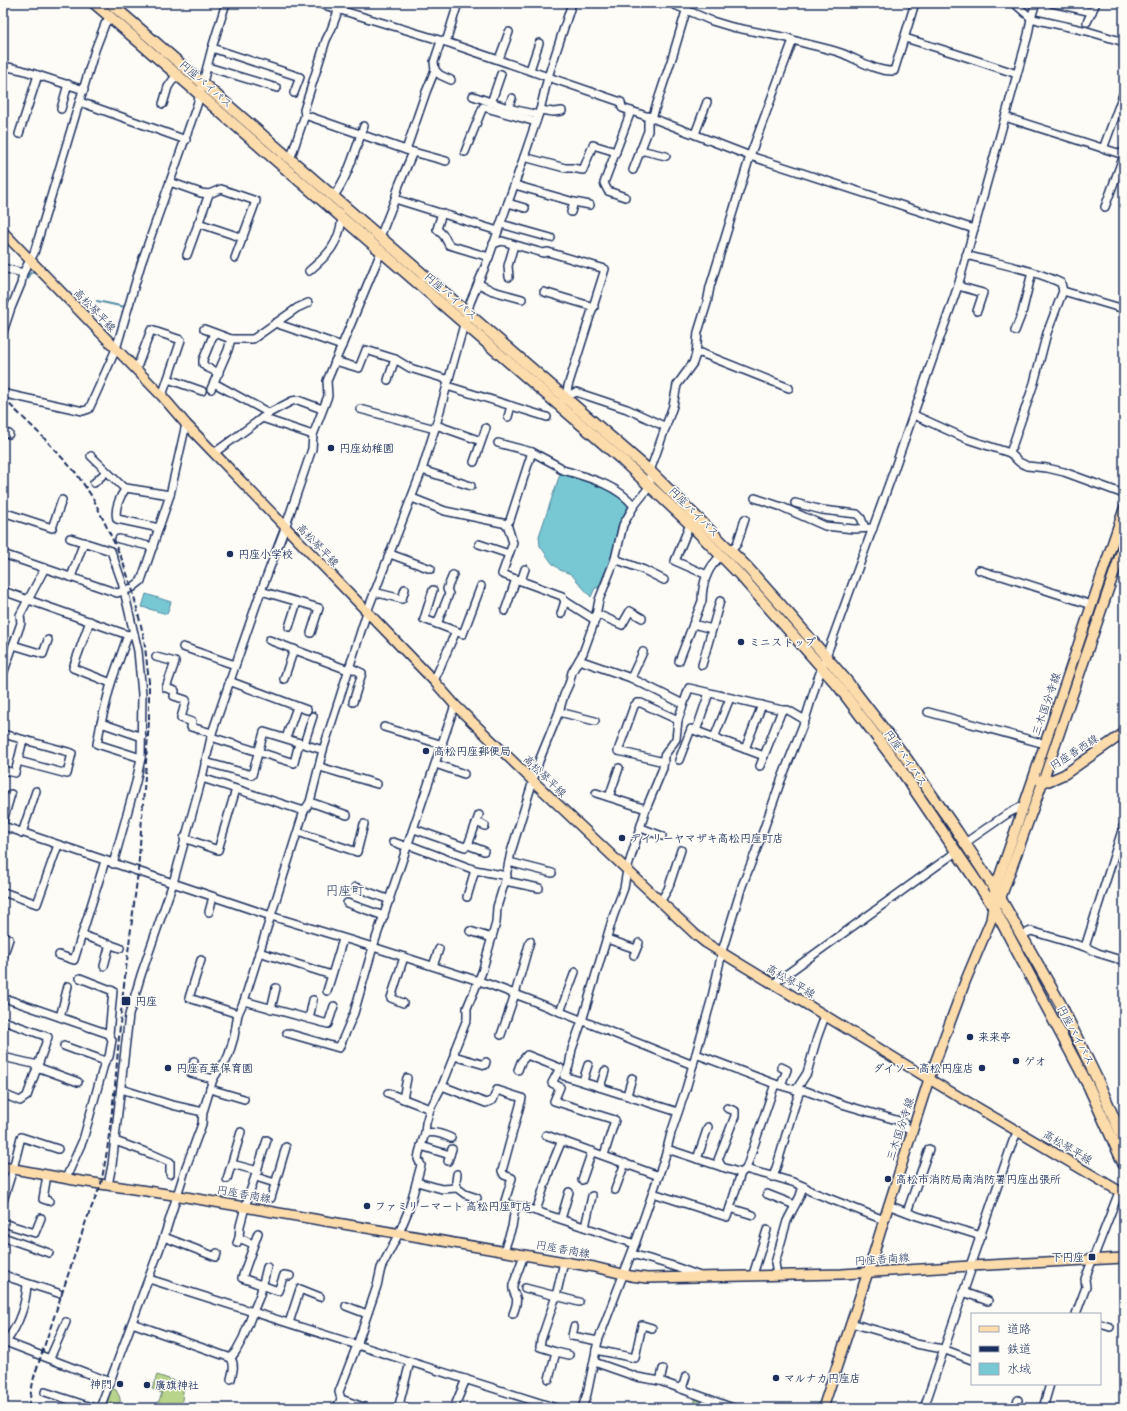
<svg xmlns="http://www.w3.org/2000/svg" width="1127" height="1411" viewBox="0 0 1127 1411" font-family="Sriracha,'Klee One',sans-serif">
<rect width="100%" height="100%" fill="#fdfcf7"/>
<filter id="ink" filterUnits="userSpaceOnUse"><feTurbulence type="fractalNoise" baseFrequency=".025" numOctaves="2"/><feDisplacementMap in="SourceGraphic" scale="8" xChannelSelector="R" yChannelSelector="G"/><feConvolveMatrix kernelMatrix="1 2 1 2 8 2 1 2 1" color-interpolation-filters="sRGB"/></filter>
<g filter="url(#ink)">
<g fill="#b8d48b" stroke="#6a8274">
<polygon points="157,1375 184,1384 181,1408 152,1408 154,1405 157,1406 162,1393 152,1389"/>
<path d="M111 1388 116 1390C120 1397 122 1401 118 1408H123H106Z"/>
<polygon points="696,1397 726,1408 693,1408"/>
</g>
<g fill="#78c8d3" stroke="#538ba4">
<polygon points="561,471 602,485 624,499 628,507 618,526 613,553 598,588 595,588 591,597 571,574 560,570 552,563 540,546 539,536"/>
<polygon points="146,594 171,602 167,614 142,607"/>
</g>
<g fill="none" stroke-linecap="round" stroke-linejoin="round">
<g stroke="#538ba4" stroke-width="2">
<polyline points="28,279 29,274 33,272"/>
<polyline points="97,301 125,307"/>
</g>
<defs>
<g id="minor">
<polyline points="317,3 446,42 621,102 622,108 652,118 750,156 974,229"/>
<polyline points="670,3 712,21 732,27 788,38 793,40"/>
<polyline points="1014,3 1031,18 1038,20 1087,31 1124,42"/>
<polyline points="1052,3 1092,12"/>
<polyline points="1087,22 1096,3"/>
<polyline points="905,38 957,54 1017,74"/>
<polyline points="446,42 458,3"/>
<polyline points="212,48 300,77 294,93"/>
<polyline points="499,59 509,32"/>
<polyline points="3,66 22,70 84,90"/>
<polyline points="208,67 277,88"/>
<polyline points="435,70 440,75 451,80"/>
<polyline points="530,70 539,43"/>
<polyline points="473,96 508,108 538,115"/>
<polyline points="80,102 186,140"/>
<polyline points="491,103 501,74"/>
<polyline points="163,104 168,87 177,74"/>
<polyline points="508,108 512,98"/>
<polyline points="61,109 68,84"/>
<polyline points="540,110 553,112 562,111"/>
<polyline points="305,115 406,150 446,161"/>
<polyline points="1005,117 1124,155 1105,207"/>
<polyline points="652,118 673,55 686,11"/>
<polyline points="19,134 38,75"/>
<polyline points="695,134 707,102"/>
<polyline points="1103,149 1124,92"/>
<polyline points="406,150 426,92 435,70 434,62 441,41"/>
<polyline points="640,150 666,156"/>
<polyline points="465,152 483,107 536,122"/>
<polyline points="524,157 565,168 572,168 583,170 593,145 616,152"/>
<polyline points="290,160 305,115 304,110 326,40 331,30 341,3"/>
<polyline points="633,170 648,131 648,116"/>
<polyline points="170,182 201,193 209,194 221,189 256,201 235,258"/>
<polyline points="515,185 574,202 590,205"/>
<path d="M333 197C349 176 355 150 364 126"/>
<polyline points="625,197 608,191 604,183 631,111"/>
<polyline points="395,199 498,231"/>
<polyline points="508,203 525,208"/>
<polyline points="571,212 574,202"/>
<polyline points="442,213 437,229 444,236 449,245 489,257"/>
<polyline points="198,223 243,238"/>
<polyline points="501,224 551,238"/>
<polyline points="380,237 395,199 399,185 413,152"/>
<polyline points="493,244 502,241 543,253 548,252 605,269 568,386 566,397 563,400"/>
<polyline points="187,255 209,194"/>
<path d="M966 255C998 264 1032 269 1061 283L1063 291 1047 333 1034 383 1010 453 1019 462 1027 466 1047 468 1064 472 1124 494"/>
<polyline points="3,268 23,273"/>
<path d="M309 271C328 255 339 244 342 218"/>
<polyline points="509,277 508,266 514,245"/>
<polyline points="479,284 493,291 522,299"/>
<polyline points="958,286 983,293 977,311"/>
<polyline points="1063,291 1124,309"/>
<polyline points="544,292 594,307"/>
<polyline points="275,323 342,346"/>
<polyline points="204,329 231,339 253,339 297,308 308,303"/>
<polyline points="1015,331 1022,313 1032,272"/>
<polyline points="3,332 11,308 21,284 23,273 34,253 95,50 105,24 110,17"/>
<polyline points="214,333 203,360 203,364 206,367 219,373"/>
<polyline points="696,354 701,353 789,388"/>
<polyline points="335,361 359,368 366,350 395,359 410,368 449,380"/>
<polyline points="136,370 151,330 181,340 162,396"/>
<polyline points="168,379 202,391"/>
<polyline points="388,380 395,359"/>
<polyline points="214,383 269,413"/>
<polyline points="447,386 547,417"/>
<polyline points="211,389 228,350 231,339"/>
<polyline points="3,392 6,394 83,411 89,409 116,349 141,264 197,105 212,48 226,3"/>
<polyline points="566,397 576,392 627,409 666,427"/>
<polyline points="360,409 435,429"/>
<polyline points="914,415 967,439 1010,453"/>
<polyline points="508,417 511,406"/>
<polyline points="262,418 313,435"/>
<polyline points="436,425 481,441"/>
<polyline points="3,432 9,434"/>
<path d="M498 443 532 452 560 467V469C586 477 617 484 634 506"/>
<polyline points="532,452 510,520 507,524 513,543 502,574 562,596 565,601 595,620"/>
<polyline points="214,453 269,413 292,401 298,400 322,409"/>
<polyline points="91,456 125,489"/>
<polyline points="474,462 486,428"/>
<polyline points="422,470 471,486"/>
<polyline points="94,483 106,472"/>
<polyline points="412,498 445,511 507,524"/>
<polyline points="755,498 782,507 825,526 854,529 873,528"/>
<polyline points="795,503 822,510 857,514 861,518 865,528"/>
<polyline points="3,512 52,528 62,500"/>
<polyline points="690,524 675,561 707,575"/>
<path d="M159 528 117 519C114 509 120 496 126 488L170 495"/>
<polyline points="70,538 111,551 122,582 138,651 142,694 141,758 136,782 113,864"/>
<polyline points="119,539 153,547"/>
<polyline points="479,544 509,554"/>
<polyline points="730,551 737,544 745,519"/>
<polyline points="3,554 117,593 132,588 141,581 170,495 186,424"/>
<polyline points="390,554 431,569"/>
<polyline points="615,559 644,570 664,580"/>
<polyline points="979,570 995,575 1002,576 1092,605"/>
<polyline points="71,577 84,542"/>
<polyline points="521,581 525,569"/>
<polyline points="433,590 424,619 463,634 481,586"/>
<polyline points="3,591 128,635"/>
<polyline points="261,591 319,608 311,633"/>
<polyline points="374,592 402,599 405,589"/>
<polyline points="505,611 516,579"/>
<polyline points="561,614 565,601"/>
<polyline points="597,614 622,625 630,611 642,618"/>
<polyline points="90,621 73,668 111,683"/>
<polyline points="437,624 449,594 447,589 453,575"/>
<polyline points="693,624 712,629"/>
<polyline points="289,627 297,602"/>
<polyline points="134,634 128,635 111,683 101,723 142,737"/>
<polyline points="269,640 348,670"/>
<polyline points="13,645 43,654 48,640"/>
<polyline points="183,647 235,665"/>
<polyline points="156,657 175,662 166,688 175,691 174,696 186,700 181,718 192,722 191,727 212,733"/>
<polyline points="579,660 631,678 683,704"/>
<path d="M679 661 702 601C702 583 708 567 721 556"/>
<polyline points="702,665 720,601"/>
<polyline points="349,667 362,673 353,702"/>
<polyline points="3,674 21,623 20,615 45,568"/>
<polyline points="631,678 643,652"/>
<polyline points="284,679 294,649"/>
<polyline points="229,681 307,710"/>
<polyline points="434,681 456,631"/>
<polyline points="559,712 595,721"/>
<polyline points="928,712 1045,744"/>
<polyline points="101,723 97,744 141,758"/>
<polyline points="384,727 443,745"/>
<polyline points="696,731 709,693"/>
<polyline points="3,734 72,753 67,774 18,761"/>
<polyline points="211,737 294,763 299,743"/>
<polyline points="286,738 297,707"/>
<polyline points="714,738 730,698"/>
<polyline points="304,744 313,716"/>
<polyline points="745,749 762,705"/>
<polyline points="679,760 691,729 764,756"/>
<polyline points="205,762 252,775 264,732 323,750"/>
<polyline points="664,762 618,751 634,706 637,703 641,703 678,720"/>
<polyline points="436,764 464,774"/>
<polyline points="760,766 782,710"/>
<polyline points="320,767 377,784"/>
<polyline points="3,770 15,773 23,740"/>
<polyline points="202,778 304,811"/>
<polyline points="596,793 646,809"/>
<polyline points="609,797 619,768"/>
<polyline points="310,802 347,815"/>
<polyline points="3,821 11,794"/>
<polyline points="477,822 485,826"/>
<polyline points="3,826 271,916 373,947 488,984 528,999 693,1065"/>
<polyline points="641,828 662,836"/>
<polyline points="414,829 465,847 468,845 479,815"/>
<polyline points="298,832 357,852 364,824"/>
<polyline points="22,833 36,791"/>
<polyline points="184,838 218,850 236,789"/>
<polyline points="393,842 408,847"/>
<polyline points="965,843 1007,814 1024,805"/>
<polyline points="409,845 475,870 507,876"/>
<polyline points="468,845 484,851"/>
<polyline points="509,862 552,873"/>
<polyline points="505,881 539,888"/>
<polyline points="355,887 390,900"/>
<polyline points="3,892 37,904 58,845"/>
<polyline points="467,897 475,870"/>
<polyline points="660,902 668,889 681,850"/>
<polyline points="347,903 384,916"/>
<polyline points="209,912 213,897"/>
<polyline points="470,931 492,938"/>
<polyline points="82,935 120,948"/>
<polyline points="1022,935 1031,931 1085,947 1098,953 1124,961"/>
<polyline points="3,936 9,939 3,957"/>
<polyline points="607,939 636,949"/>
<polyline points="1085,947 1124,824"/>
<polyline points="259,952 331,975"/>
<polyline points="59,955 74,960 105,861"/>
<polyline points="634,955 639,943"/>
<polyline points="201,960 189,998 238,1014"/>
<polyline points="104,966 110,944"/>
<polyline points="433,966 439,949"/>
<polyline points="773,984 956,852"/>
<polyline points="327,991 343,939"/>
<polyline points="10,1000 109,1034"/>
<polyline points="244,1001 328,1024 334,1006"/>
<polyline points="403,1003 391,998 404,957"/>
<polyline points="271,1009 276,988"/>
<polyline points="560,1012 575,972"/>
<polyline points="60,1017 68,986"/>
<polyline points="309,1019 313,1000"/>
<polyline points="3,1024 4,1021 48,1037 27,1096 20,1101 3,1094"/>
<polyline points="287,1033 339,1048 354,1013 373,947 455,705"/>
<polyline points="501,1035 515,994 530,941"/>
<polyline points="64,1046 105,1061"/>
<polyline points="696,1054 775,1084 796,1090 806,1091 845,1105 903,1122 907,1129 912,1131"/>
<polyline points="454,1056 485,1065 486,1062"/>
<polyline points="3,1057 38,1065"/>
<polyline points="194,1061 191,1073 213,1079"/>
<polyline points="37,1067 78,1082"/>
<polyline points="518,1070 521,1062 527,1055 560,1068 552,1083 560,1087 554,1101 615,1120 604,1155"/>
<polyline points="583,1081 588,1065"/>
<polyline points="781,1085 787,1070 781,1067"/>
<path d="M442 1086 486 1103 493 1100 497 1090 522 1098 502 1171 504 1175 512 1178 505 1201C511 1207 515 1206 523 1207 527 1208 532 1210 536 1211L635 1244"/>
<polyline points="600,1087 605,1071"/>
<polyline points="121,1089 172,1105 203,1112"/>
<polyline points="210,1089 244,1099"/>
<polyline points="796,1090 807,1073 817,1038 825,1016"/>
<polyline points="388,1093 430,1109"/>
<polyline points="627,1095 632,1078"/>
<polyline points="403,1099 407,1078"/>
<polyline points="727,1108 735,1111 735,1116 718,1160 722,1167 741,1173"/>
<polyline points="678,1112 564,1076 569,1066 572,1049 582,1021 613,917 624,888 627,870 646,809 663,768 664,756 676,739 678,720 689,688 782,710 788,710 805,720"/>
<path d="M425 1133C434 1131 443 1134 451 1138"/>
<polyline points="546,1135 659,1176"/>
<polyline points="115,1141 154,1155 170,1162 170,1174"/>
<polyline points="421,1146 450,1155"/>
<polyline points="667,1149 722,1167"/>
<polyline points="697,1159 708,1127"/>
<polyline points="448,1161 452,1149"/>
<polyline points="232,1164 258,1171"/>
<path d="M746 1169C760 1174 804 1182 810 1191L884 1220"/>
<polyline points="457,1174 456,1181 457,1188 465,1194 477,1198"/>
<polyline points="47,1175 43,1199 49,1201"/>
<polyline points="256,1177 275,1183"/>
<path d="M773 1177C783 1149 789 1119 800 1091"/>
<polyline points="66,1178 83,1140 105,1061 109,1057 112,1040 109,1034 113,991 80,978"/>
<polyline points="227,1179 241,1132"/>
<polyline points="582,1180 592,1151"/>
<polyline points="417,1182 442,1189 457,1188"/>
<polyline points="108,1185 112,1165 129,1015 141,975 173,883 202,778 212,733 261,591 285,528 312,449 313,435 328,396 327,381 381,252"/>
<polyline points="615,1190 625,1163"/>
<polyline points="653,1193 727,1217 741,1173 746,1169 775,1084"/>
<polyline points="767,1194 795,1205"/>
<polyline points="271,1198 286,1147"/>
<polyline points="3,1201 13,1169 21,1137 58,1149"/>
<polyline points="888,1205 917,1216 981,1236"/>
<polyline points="730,1208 753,1215"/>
<polyline points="536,1211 550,1169 562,1140"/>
<polyline points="907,1212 929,1149"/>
<polyline points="561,1219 569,1192"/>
<polyline points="3,1223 35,1233 41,1218"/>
<polyline points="585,1227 592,1196"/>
<polyline points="258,1233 242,1278 278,1291 284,1275 290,1276"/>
<polyline points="3,1237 49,1253"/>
<polyline points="164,1237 216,1257 217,1253"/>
<polyline points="239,1238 253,1244"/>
<polyline points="237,1243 239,1238 240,1226 245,1207 267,1140"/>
<polyline points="504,1251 512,1227 515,1207"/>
<polyline points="632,1254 670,1265 700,1276"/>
<polyline points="564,1262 556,1296 541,1340 540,1347 556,1352 569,1355"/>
<polyline points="3,1274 14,1279 58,1293"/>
<polyline points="753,1275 767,1230"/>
<polyline points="777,1275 775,1263 787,1221 800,1196 803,1186"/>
<polyline points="149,1279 556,1408"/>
<polyline points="525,1288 579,1302"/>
<polyline points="963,1292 988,1301"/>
<polyline points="346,1306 367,1314"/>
<path d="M513 1314C515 1309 518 1302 516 1297 514 1292 512 1291 513 1285L524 1255"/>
<polyline points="1076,1314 1086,1287 1085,1279 1119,1192"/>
<polyline points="132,1323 231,1358 236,1351 243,1338 253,1312 260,1295 267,1267"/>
<polyline points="289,1323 300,1289 320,1297"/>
<polyline points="851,1323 886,1333 916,1344 943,1349 972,1360"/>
<polyline points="1100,1324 1110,1327"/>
<polyline points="574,1327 572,1336 598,1341"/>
<polyline points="3,1341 110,1382"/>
<path d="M6 1342C19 1324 26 1305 27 1284"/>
<polyline points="596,1350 635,1358 642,1325 652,1328"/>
<polyline points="50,1358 66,1322"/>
<path d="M231 1358C235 1365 233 1371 231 1379"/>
<polyline points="594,1362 637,1377 660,1381 733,1408"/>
<polyline points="549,1379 556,1352"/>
<polyline points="660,1381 663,1369"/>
<polyline points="682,1389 686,1376"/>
<polyline points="45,1392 94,1408"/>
<polyline points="341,1399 366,1408"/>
<polyline points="406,1407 399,1405 410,1362"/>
<polyline points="100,1408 164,1237 186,1167 202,1124 203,1112 213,1079 220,1068 226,1061 229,1054 234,1037 238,1014 244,1001 304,811 310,802 323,750 367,612 422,470 436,425 470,303 489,257 524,157 540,110 548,77 572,3"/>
<path d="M337 1408 341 1399 339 1392 357 1345 377 1286 381 1268 399 1233 409 1209 421 1165 418 1159 419 1153 425 1133 426 1123 430 1109 442 1086 454 1056 455 1049 467 1019V1008L482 972 496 923 497 907 505 881 511 852 539 761 559 712 564 695 569 684 572 672 583 653 595 620 599 600 615 559 623 525 634 506 650 486V471L673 406 677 385 693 363 696 354 698 332 707 303 710 287 750 156 793 40C809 45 826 48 841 53 857 59 876 72 894 71L915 3"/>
<polyline points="454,1408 466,1379"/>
<polyline points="582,1408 587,1394 598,1341 635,1244 665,1157 671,1133 686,1089 711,1001 723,948 742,886 756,851 780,783 805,720 817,681 894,470 958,286 1028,35 1031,18 1036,3"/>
<polyline points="924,1408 971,1270 970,1266 1013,1141 1018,1131"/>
<polyline points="1015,1408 1018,1400"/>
<polyline points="1043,1408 1050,1384"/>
</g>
<g id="major">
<polyline points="3,232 162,396 186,424 434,681 455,705 533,781 696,935 706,943 929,1079 1124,1194"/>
<polyline points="1039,780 1049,781 1065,774 1124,733"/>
<polyline points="997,903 1000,900 1043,781 1124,544"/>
<polyline points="3,1167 74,1180 180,1196 594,1267 631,1276 647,1278 842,1274 970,1266 1124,1258"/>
<polyline points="823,1408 868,1272 884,1220 929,1079 965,982 991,920 993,906 995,889 1033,779 1124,509"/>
</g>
<g id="highway">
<polyline points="94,3 621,459 690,524 739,574 839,687 897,764 993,906 1089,1087 1124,1165"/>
<polyline points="110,3 650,471 747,567 790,615 846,680 906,758 957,831 995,889 1060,1003 1098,1081 1124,1141"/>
</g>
</defs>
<use href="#minor" stroke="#1b2f5e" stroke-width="10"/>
<use href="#major" stroke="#1b2f5e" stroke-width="12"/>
<use href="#highway" stroke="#1b2f5e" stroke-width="13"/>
<use href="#minor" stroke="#fdfcf7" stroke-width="7"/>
<use href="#major" stroke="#fddcac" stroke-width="9"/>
<use href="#highway" stroke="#fddcac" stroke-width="10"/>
<polyline stroke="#1b2f5e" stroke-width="2" stroke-dasharray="6 3" stroke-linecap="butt" points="3,398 44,438 76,473 93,498 121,557 132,588 144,638 149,682 149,721 138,872 122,1001 115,1086 107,1151 101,1184 86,1221 34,1377 28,1408"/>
</g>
</g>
<g fill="#1b2f5e" stroke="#fdfcf7" stroke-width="1.5">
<circle cx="331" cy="448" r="4"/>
<circle cx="230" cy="554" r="4"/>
<circle cx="741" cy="642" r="4"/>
<circle cx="426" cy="751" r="4"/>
<circle cx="622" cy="838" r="4"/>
<rect x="121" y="996" width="10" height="10" rx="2"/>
<circle cx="970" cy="1037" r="4"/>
<circle cx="1016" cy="1061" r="4"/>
<circle cx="168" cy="1068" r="4"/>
<circle cx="982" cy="1068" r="4"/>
<circle cx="888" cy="1179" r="4"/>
<circle cx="367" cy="1206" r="4"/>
<rect x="1088" y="1253" width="8" height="8" rx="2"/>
<circle cx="776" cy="1378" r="4"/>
<circle cx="120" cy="1384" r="4"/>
<circle cx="147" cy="1385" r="4"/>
</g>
<g text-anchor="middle" stroke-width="3" stroke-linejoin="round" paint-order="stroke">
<g font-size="11" fill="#1b2f5e" stroke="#fdfcf7">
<text transform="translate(206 84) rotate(41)" y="4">円座バイパス</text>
<text transform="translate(451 296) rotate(41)" y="4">円座バイパス</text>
<text transform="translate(95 310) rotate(46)" y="4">高松琴平線</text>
<text transform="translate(694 512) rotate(45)" y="4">円座バイパス</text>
<text transform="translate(318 545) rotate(46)" y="4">高松琴平線</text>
<text transform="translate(1046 704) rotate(-71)" y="4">三木国分寺線</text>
<text transform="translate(1074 752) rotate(-33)" y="4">円座香西線</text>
<text transform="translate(906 758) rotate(55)" y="4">円座バイパス</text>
<text transform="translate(545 776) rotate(44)" y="4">高松琴平線</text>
<text transform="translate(791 981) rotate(31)" y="4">高松琴平線</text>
<text transform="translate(1076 1035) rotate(62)" y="4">円座バイパス</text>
<text transform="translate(900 1129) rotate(-72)" y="4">三木国分寺線</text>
<text transform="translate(1068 1147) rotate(31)" y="4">高松琴平線</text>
<text transform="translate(244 1194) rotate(10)" y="4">円座香南線</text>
<text transform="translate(563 1249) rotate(10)" y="4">円座香南線</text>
<text transform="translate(882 1259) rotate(-4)" y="4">円座香南線</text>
</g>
<g font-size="11" font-weight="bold" fill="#1b2f5e" stroke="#fdfcf7" text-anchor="start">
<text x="339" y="452">円座幼稚園</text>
<text x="238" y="558">円座小学校</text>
<text x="749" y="646">ミニストップ</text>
<text x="434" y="755">高松円座郵便局</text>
<text x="630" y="842">デイリーヤマザキ高松円座町店</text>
<text x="135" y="1005">円座</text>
<text x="978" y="1041">来来亭</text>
<text x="1024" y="1065">ゲオ</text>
<text x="176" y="1072">円座百華保育園</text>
<text x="974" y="1072" text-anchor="end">ダイソー 高松円座店</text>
<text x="896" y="1183">高松市消防局南消防署円座出張所</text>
<text x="375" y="1210">ファミリーマート 高松円座町店</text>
<text x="1084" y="1261" text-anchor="end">下円座</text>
<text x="784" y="1382">マルナカ円座店</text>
<text x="112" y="1388" text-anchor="end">神門</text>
<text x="155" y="1389">廣旗神社</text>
</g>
<g font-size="13" fill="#1b2f5e" stroke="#fdfcf7">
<text x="345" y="895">円座町</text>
</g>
</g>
<rect width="1127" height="1411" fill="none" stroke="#fdfcf7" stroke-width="16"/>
<rect x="8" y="8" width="1111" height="1395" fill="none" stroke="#1b2f5e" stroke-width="1.5" filter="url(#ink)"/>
<rect x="971" y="1313" width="130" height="72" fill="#fdfcf7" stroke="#a3aaba"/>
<rect x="979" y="1326" width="20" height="6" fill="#fddcac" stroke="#a3aaba"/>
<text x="1007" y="1333" font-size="12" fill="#1b2f5e">道路</text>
<rect x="979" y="1346" width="20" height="6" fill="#1b2f5e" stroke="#a3aaba"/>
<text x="1007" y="1353" font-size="12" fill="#1b2f5e">鉄道</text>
<rect x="979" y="1363" width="20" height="12" fill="#78c8d3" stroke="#a3aaba"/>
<text x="1007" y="1373" font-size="12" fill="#1b2f5e">水域</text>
</svg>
